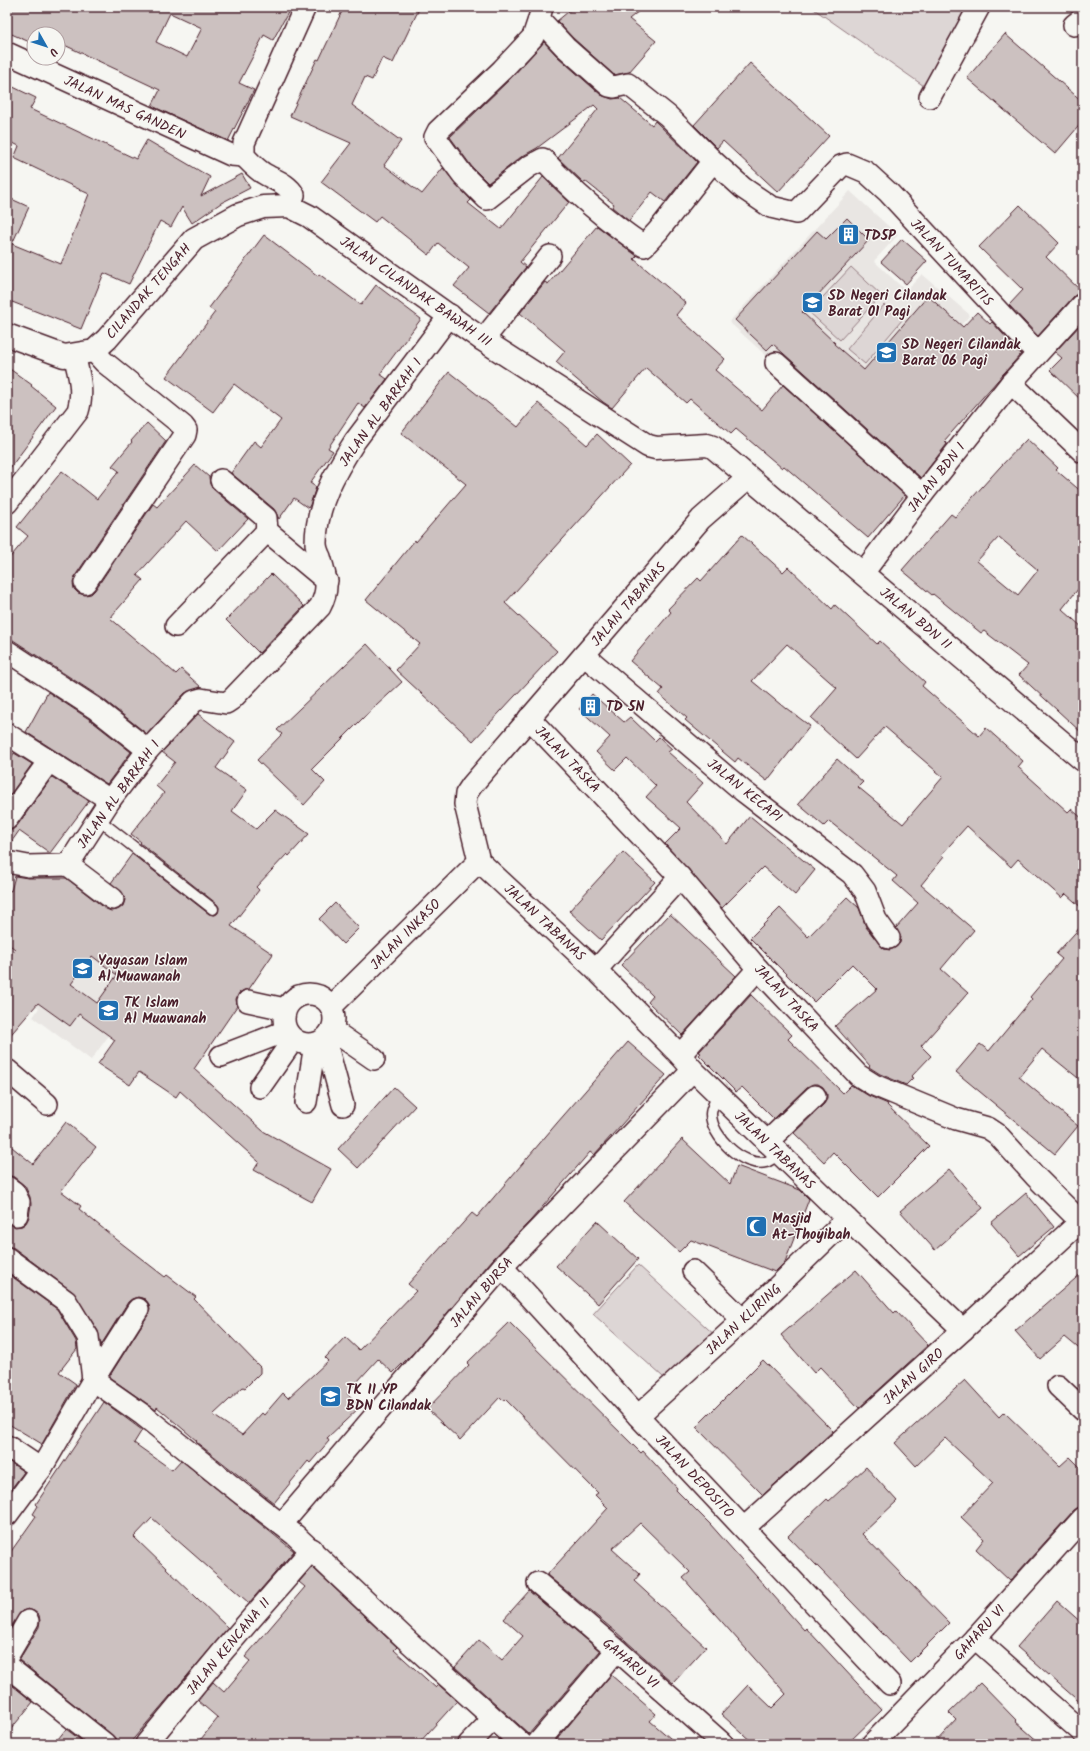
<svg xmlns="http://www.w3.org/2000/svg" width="1090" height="1751" viewBox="0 0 1090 1751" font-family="Kalam,sans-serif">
<rect width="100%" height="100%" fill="#f6f6f2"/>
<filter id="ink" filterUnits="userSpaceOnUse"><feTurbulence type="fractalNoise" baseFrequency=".025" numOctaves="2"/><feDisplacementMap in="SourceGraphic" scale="8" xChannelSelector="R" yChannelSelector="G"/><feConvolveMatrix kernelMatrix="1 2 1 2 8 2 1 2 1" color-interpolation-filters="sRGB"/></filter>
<g filter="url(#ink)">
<g fill="#e9e6e3">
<polygon points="850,191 898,235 874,261 906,291 922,274 970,315 859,440 729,322"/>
<polygon points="64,877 73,884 78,878 108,908 169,953 91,1060 33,1017 39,1008 7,982 7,953"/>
</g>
<g fill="#ddd6d5" stroke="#947a80">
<polygon points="811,7 987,7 969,25 976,39 934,93"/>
<polygon points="851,267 881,295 840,340 809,312"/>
<polygon points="884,305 902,320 865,364 847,349"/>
<polygon points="638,1265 717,1337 673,1386 593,1314"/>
</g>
<g fill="#ccc1c0" stroke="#4a1f2b" fill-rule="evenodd">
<path d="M7 7H291L273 40 264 35 239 83 254 90 228 141 152 106 160 90 58 42V34H40L34 31V44L7 32ZM170 13 202 28 187 57 156 42Z"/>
<polygon points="344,7 420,7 393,63 382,58 372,80 365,77 352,105 401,141 384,165 422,194 443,168 455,183 471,200 468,203 501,229 543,177 569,202 520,262 526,267 489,313 454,286 469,268 438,243 429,255 380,216 375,222 321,182 351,143 290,116 317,59 319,60"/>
<polygon points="574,7 644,7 629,19 656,41 629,72 614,75 573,38 557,21"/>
<polygon points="1005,34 1083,102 1083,121 1055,154 967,78"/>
<polygon points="544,42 557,56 601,95 612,99 620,98 652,125 655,121 697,162 665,202 652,192 629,221 612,207 614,204 585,181 584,183 558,158 598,109 594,105 537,148 521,157 488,183 472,167 450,137 511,78"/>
<polygon points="750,63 829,136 778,192 723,141 717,148 694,125"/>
<polygon points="7,84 36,98 30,109 136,159 147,140 210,177 201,196 242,174 250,188 221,203 192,223 182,207 171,227 160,221 129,284 104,273 81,329 7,300 7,197 29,207 12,244 61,264 89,194 14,158 19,146 7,140"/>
<polygon points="1020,205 1059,243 1046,257 1082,292 1074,296 1038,336 1009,305 1023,290 979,247"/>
<polygon points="847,218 869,240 802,312 835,343 834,344 864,370 928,296 963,327 977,312 990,324 992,322 1021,354 944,441 947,444 921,478 773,344 767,350 735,320 817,231 826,239"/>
<polygon points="597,226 637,256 634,259 686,303 676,315 725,359 715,370 762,410 783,385 905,495 868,538 784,466 782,468 736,429 731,434 690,399 686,403 646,368 612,408 603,402 556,362 565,351 520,313 545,282 548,284"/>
<polygon points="264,235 318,276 319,274 361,305 376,285 421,319 380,374 387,379 365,408 358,403 328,448 333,451 310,483 316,487 310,505 308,508 294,498 279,519 274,509 231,473 254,441 261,447 281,420 234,384 213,412 166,377 215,312 209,308"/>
<polygon points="902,239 927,261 906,284 881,262"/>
<polygon points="1083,322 1083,402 1050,370 1062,358 1055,352"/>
<polygon points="7,367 32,385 31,386 56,406 7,472"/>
<polygon points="449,372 518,427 538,403 587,445 597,434 630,465 505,603 557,651 473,741 396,670 420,644 366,600 415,540 416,542 466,484 401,433"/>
<polygon points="147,423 166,441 75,576 73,583 74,589 78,593 85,595 91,594 95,590 153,504 157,507 195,465 209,477 210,484 213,489 248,519 218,551 186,521 137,575 143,580 110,618 176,674 181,669 201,687 185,693 147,734 103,699 7,636 7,561 28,536 17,527 62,471 97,499 119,471 112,466 132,442 131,441"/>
<path d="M1027 439 1058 468 1056 470 1083 493V583L1062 609 1083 628V734L1019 675 1028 665 984 631 981 633 933 594 932 595 902 570 951 514 955 517 1000 467ZM999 537 1038 570 1018 595 977 561Z"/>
<polygon points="742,535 783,572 788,567 832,609 835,605 877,644 880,641 925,682 922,686 979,736 986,728 1023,761 1018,767 1068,812 1071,809 1083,819 1083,909 1066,894 1062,898 1018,859 1011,867 967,826 941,855 944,857 921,885 974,930 941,969 968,993 921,1046 931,1056 911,1077 913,1078 906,1085 880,1074 869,1067 870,1066 835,1026 877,989 852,964 814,1002 750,938 780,908 808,937 847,897 859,908 866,927 880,945 884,949 890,950 896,947 900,943 901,937 896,928 918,903 893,881 897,876 829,821 824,826 798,804 837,759 863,782 858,787 903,824 943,777 885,727 856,759 811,718 837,688 787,644 752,681 786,709 786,708 810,726 767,781 738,758 735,762 685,720 687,718 659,694 663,689 630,661 671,612 668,609 698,578 701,581"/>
<polygon points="271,574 304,606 259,653 226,620"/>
<polygon points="367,644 402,682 363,718 312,769 325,782 304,805 257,760 282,734 277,730"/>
<polygon points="48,692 89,719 131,752 107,784 26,732"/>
<polygon points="592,694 624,722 630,717 655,741 659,737 672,749 668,752 703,783 686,802 727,844 750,816 815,870 795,895 763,867 722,908 665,844 681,828 646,797 656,786 627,758 615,770 596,752 610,737 579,709"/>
<path d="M198 714 235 742 216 768 247 790 232 811 256 829 275 810 309 834 289 856 287 854 256 887 259 890 231 926 273 954 249 989 244 990 239 993 236 999 237 1006 194 1069 263 1131 331 1169 312 1202 254 1170 259 1162 180 1091 176 1097 139 1072 130 1085 98 1064 115 1040 79 1014 70 1026 38 1003 7 1039V960L15 949 7 943V889L11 891 15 876 28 878H66L106 909 111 911 117 910 123 906 125 900 124 895 111 883 132 854 209 914 215 915 218 913 219 907 217 904 140 843 141 842 131 834 164 793 156 786 175 762 162 752ZM92 956 117 975 97 1003 71 984Z"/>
<polygon points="14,753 32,764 7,799 7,765"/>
<polygon points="52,777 89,801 50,853 19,831 7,848 7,831 12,830 17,826"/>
<polygon points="623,852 655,882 601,940 569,911"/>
<polygon points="335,903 359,928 343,944 319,919"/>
<polygon points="670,914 736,976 682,1035 648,1002 653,996 621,965"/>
<polygon points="1083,924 1083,1082 1042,1049 1019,1077 1078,1126 1055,1154 956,1072 980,1044 989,1051 1032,999 1030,997 1062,959 1056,954"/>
<polygon points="751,995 792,1035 788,1039 843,1093 851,1085 869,1096 888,1104 887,1105 929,1146 878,1197 833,1152 824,1162 794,1133 824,1104 827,1099 827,1094 823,1087 818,1084 813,1084 807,1087 774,1119 742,1087 736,1092 699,1055 701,1053 699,1052"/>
<polygon points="628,1042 666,1075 594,1155 590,1152 531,1220 493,1259 414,1352 393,1373 378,1359 347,1393 360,1407 327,1438 329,1441 310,1463 308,1461 274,1503 196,1442 197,1441 157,1407 156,1410 109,1377 148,1315 150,1310 149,1304 145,1299 138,1297 132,1299 128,1302 101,1345 98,1331 73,1292 14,1248 7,1246 7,1221 15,1227 22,1226 26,1223 29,1217 31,1204 30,1197 25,1186 14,1177 7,1175 7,1143 33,1164 66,1122 96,1147 61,1191 81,1206 79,1209 116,1239 165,1277 167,1275 196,1297 194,1299 260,1367 260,1373 245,1388 243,1387 213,1415 242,1435 262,1413 264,1415 283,1393 288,1398 328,1361 325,1358 345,1337 359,1350 416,1291 408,1284 472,1213 477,1217 557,1123"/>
<polygon points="394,1087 415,1106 358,1168 338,1149"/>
<polygon points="682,1139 730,1184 737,1166 800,1190 809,1199 785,1262 775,1272 691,1240 679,1252 624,1202"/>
<polygon points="949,1169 983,1208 935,1250 900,1211"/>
<polygon points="1026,1193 1054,1227 1019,1256 991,1223"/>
<polygon points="597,1221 638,1259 598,1304 556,1266"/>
<polygon points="856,1270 894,1313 896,1311 928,1345 859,1408 820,1367 814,1373 781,1335"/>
<polygon points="1083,1272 1083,1352 1065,1337 1040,1359 1015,1331"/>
<polygon points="7,1273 57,1309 76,1341 77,1349 59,1372 76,1384 42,1444 7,1423"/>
<polygon points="509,1322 641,1453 643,1451 677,1488 676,1490 710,1524 804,1630 806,1628 882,1710 847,1744 754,1744 721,1714 748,1685 772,1708 786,1694 683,1578 690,1572 640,1523 612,1549 640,1574 634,1581 706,1647 673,1683 616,1632 547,1575 608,1508 595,1495 598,1493 505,1399 504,1401 500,1397 460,1440 427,1409 469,1365 467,1363"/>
<polygon points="763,1360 833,1431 763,1495 696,1427"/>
<polygon points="965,1380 999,1417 1004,1412 1060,1466 1070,1457 1083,1470 1083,1505 1074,1510 1010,1581 976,1549 984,1539 961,1517 993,1483 945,1438 916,1466 895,1443"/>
<polygon points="104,1402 142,1430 134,1443 172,1470 181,1460 294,1551 249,1603 152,1518 134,1537 228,1628 129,1744 117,1744 116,1739 112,1735 19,1660 39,1627 40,1621 39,1615 34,1611 28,1609 22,1611 7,1633 7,1557 36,1516 33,1514 38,1506 36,1504"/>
<polygon points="7,1460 24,1472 11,1489 7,1486"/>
<polygon points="866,1467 897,1501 862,1534 949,1623 910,1662 788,1536 827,1499 829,1501"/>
<polygon points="312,1567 397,1647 394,1650 436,1688 439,1685 457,1701 418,1744 197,1744 218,1718 198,1701 213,1682 224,1692 250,1661 245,1657 305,1587 299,1582"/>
<polygon points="529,1591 600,1651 529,1734 455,1667 479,1640 502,1660 523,1636 504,1619"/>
<polygon points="1057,1601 1083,1624 1083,1705 1017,1647"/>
<polygon points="611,1675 656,1714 650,1721 677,1744 553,1744"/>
<polygon points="7,1681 33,1702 7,1734"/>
<polygon points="980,1683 1016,1720 1015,1721 1041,1744 934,1744 956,1720 949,1713"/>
<polygon points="66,1729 86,1744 54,1744"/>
</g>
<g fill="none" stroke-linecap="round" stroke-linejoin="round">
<defs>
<g id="lane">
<polyline points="98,819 213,909"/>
<path d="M718 1094C716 1100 711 1108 711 1114 711 1136 743 1168 766 1162 770 1161 775 1156 779 1154"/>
</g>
<g id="street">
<polyline points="542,7 539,19 565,47 609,86 614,87 628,84 668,116 713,161 743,188 771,207 796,213 841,166 847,164 866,172 889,193 1037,353"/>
<path d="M539 19 533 37 502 70 438 131 435 137 463 175 487 199 528 167 543 159C573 192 607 221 644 246L658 231 713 161"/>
<polyline points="1074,25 1083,18"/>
<polyline points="7,53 231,155 244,156"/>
<polyline points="930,97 979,7"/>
<path d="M289 206 294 195C287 183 274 180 263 173 256 169 250 162 244 156V143L305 7"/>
<polyline points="483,340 550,256"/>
<polyline points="776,363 922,495"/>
<polyline points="1011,383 1083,452"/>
<polyline points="749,477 701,519 472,785 466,794 465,804 479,861 596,970 680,1055 693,1070 847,1219 963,1330"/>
<polyline points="221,480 266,518 267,531 327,581"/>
<path d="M7 503 78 411C84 392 79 374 74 355"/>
<polyline points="863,573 922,495 1011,383 1083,304"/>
<polyline points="85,583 185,435 186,430 183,426 104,362 94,351"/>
<polyline points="176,626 267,531"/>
<polyline points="7,651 96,709 148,750"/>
<polyline points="584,655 743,791 852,874 865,891 876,920 889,938"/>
<polyline points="529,718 680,877 758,969 858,1075 874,1085 956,1119 988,1128 997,1134 1035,1176 1083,1224"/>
<polyline points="7,734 110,800"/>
<polyline points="7,819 49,761"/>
<polyline points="7,862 28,866 68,865"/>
<path d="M68 865 110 800 148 750 194 701 201 699 226 703 232 699 320 607C330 588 326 577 320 557 318 553 316 548 316 543 316 505 335 472 355 441L450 315"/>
<polyline points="68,865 113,899"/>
<polyline points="596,970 680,877"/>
<circle cx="309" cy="1019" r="25"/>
<polyline points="248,1001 285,1009"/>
<polyline points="331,1007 479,861"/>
<polyline points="332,1030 374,1059"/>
<polyline points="325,1039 343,1105"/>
<polyline points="680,1055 758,969"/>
<polyline points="221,1056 286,1031"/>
<polyline points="7,1070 47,1104"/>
<polyline points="260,1087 293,1040"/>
<polyline points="306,1102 315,1044"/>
<polyline points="767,1142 815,1096"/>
<polyline points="7,1187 14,1192 19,1202 17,1215"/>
<polyline points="7,1258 66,1301 88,1337 93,1380 143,1415 239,1492 295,1535 410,1643 522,1744"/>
<polyline points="502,1267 638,1416 890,1684"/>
<polyline points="693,1271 743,1320"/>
<polyline points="1058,1386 1083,1410"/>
<polyline points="638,1416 743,1320 847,1219"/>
<polyline points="7,1446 41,1469"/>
<polyline points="7,1515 41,1469 93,1380 138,1309"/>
<polyline points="282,1524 502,1267 693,1070"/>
<polyline points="744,1528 963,1330 1081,1221"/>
<polyline points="538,1583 617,1650 723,1744"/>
<polyline points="975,1638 1083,1733"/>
<polyline points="7,1657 28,1621"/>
<polyline points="7,1666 105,1744"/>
<polyline points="146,1744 224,1650 312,1549"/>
<polyline points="469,1744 493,1719"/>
<polyline points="537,1744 617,1650"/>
<polyline points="872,1744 975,1638 1083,1518"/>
</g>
<polyline id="secondary" points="7,335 64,356 94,351 107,339 194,239 238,215 263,207 289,206 309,216 483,340 648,446 656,448 707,445 713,447 1083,760"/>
</defs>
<use href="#lane" stroke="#4a1f2b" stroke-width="13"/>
<use href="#street" stroke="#4a1f2b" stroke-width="24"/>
<use href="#secondary" stroke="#4a1f2b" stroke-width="25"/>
<use href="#lane" stroke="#f6f6f2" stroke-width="10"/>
<use href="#street" stroke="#f6f6f2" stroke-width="21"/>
<use href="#secondary" stroke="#f6f6f2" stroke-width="22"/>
</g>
</g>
<defs>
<symbol id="building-square" viewBox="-11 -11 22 22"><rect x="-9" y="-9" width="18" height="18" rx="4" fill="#1f6fb2" stroke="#f6f6f2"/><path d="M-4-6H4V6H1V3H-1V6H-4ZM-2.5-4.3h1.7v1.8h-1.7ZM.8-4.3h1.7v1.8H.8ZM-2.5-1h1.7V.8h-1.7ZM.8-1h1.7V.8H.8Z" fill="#fff"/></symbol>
<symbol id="school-square" viewBox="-11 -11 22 22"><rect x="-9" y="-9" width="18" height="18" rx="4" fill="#1f6fb2" stroke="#f6f6f2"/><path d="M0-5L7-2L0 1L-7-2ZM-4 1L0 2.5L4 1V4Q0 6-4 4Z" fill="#fff"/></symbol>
<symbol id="mosque-square" viewBox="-11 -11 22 22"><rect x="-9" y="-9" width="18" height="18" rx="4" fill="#1f6fb2" stroke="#f6f6f2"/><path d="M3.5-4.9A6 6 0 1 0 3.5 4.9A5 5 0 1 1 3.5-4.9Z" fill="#fff"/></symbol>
</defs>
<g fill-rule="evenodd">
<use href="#building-square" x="836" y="222" width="25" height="25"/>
<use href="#school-square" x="800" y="290" width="25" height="25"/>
<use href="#school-square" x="874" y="340" width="25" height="25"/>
<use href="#building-square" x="578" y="694" width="25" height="25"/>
<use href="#school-square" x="70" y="956" width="25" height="25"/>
<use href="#school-square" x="96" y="998" width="25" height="25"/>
<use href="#mosque-square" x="744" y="1214" width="25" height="25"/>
<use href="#school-square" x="318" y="1384" width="25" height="25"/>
</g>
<g text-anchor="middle" stroke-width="3" stroke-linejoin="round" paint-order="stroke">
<g font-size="14" fill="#4a1f2b" stroke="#f6f6f2">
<text transform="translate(125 107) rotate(25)" y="5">JALAN MAS GANDEN</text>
<text transform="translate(952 262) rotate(47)" y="5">JALAN TUMARITIS</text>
<text transform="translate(148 291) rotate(-49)" y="5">CILANDAK TENGAH</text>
<text transform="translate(416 291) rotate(35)" y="5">JALAN CILANDAK BAWAH III</text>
<text transform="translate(380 412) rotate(-54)" y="5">JALAN AL BARKAH I</text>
<text transform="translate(936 477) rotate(-52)" y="5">JALAN BDN I</text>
<text transform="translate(628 604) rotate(-49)" y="5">JALAN TABANAS</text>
<text transform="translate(916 618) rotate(40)" y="5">JALAN BDN II</text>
<text transform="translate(568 759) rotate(46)" y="5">JALAN TASKA</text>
<text transform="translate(745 790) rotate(39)" y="5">JALAN KECAPI</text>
<text transform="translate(118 794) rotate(-54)" y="5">JALAN AL BARKAH I</text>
<text transform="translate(545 922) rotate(43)" y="5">JALAN TABANAS</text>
<text transform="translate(405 934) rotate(-45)" y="5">JALAN INKASO</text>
<text transform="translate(787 998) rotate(47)" y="5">JALAN TASKA</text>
<text transform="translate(775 1150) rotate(44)" y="5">JALAN TABANAS</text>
<text transform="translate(481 1292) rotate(-49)" y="5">JALAN BURSA</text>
<text transform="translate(743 1319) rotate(-43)" y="5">JALAN KLIRING</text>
<text transform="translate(913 1376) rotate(-42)" y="5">JALAN GIRO</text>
<text transform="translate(695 1476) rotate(47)" y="5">JALAN DEPOSITO</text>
<text transform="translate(979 1632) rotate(-48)" y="5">GAHARU VI</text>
<text transform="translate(228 1646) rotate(-50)" y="5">JALAN KENCANA II</text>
<text transform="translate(631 1663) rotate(41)" y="5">GAHARU VI</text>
</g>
<g font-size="14" font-weight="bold" fill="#4a1f2b" stroke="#f6f6f2" text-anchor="start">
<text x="864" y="240">TD5P</text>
<text x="828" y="300">SD Negeri Cilandak<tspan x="828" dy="16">Barat 01 Pagi</tspan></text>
<text x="902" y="349">SD Negeri Cilandak<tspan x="902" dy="16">Barat 06 Pagi</tspan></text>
<text x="606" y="711">TD 5N</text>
<text x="98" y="965">Yayasan Islam<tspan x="98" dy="16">Al Muawanah</tspan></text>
<text x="124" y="1007">TK Islam<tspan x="124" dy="16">Al Muawanah</tspan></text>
<text x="772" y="1223">Masjid<tspan x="772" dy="16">At-Thoyibah</tspan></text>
<text x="346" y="1394">TK II YP<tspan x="346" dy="16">BDN Cilandak</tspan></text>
</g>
</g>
<rect width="1090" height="1751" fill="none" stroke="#f6f6f2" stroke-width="24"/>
<rect x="12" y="12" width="1066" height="1727" fill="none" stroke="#4a1f2b" stroke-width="1.5" filter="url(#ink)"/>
<g transform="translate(46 46) rotate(129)"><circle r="19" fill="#f6f6f2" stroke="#b1a0a2"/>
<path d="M0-3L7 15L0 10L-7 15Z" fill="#1f6fb2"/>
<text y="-6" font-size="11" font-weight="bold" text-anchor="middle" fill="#4a1f2b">U</text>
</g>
</svg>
